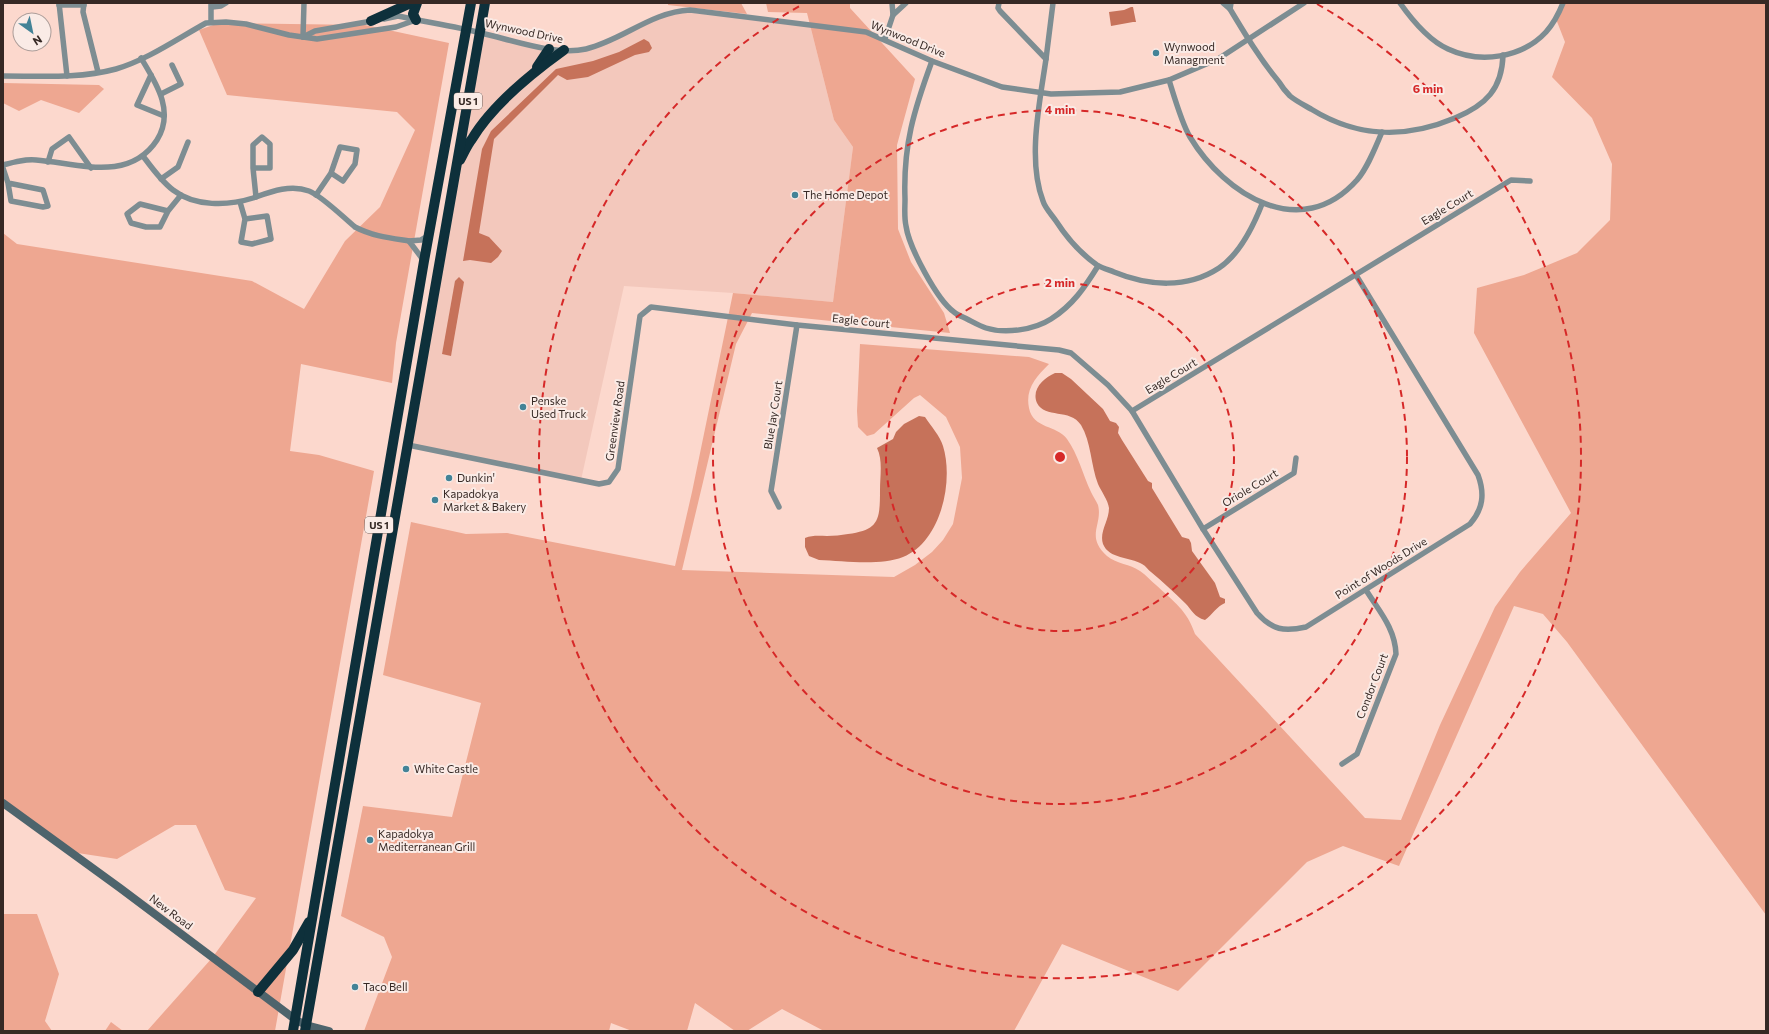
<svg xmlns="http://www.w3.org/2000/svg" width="1769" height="1034" viewBox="0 0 1769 1034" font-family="Commissioner,sans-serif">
<rect width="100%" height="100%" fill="#fcd8cd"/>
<polygon fill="#f3c8bc" points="675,11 810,25 834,120 853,147 833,302 733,293 624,286 581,480 408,445 480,32 549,49 585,49"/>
<g fill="#eea791">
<polygon points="668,3 741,3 747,14 668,5"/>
<path d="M766 3H850V8L915 79 897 145 898 229 911 262 944 313 950 333 752 313 736 344 682 570 894 577 915 565 932 552 943 540 953 524 962 478 960 447 946 417 920 395 914 398 874 434 867 436 858 427 857 411 860 344 1029 357 1049 364C1036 377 1025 389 1029 408 1033 429 1057 425 1067 439 1078 454 1083 475 1091 492 1093 496 1096 501 1098 505 1103 525 1085 536 1107 556 1117 564 1130 564 1140 571 1146 575 1151 581 1156 585 1174 602 1187 610 1195 634L1365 818 1401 820 1440 725 1495 607 1520 572 1571 513 1474 333 1477 288 1524 275 1577 253 1610 220 1612 164 1592 118 1552 77 1565 42 1556 19 1563 3H1766V915L1567 642 1543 614 1514 606 1399 866 1343 846 1307 862 1178 991 1062 944 1014 1031H824L782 1009 747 1031H735L695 1003 687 1031H632L611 1023 609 1031H364L392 957 384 937 341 916 363 806 452 817 481 703 383 675 411 522 466 534 507 533 675 566 692 492 733 293 833 302 853 147 834 120 807 13 768 12Z"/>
<polygon points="219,23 365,25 449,43 396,343 392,383 301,364 290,451 319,455 374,471 275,1031 147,1031 212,958 256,898 225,890 196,825 175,825 117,859 71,852 3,803 3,233 17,244 252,281 304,309 345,241 380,207 415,130 397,112 227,95 199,30"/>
<polygon points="3,83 99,85 104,89 79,113 41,100 19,111 3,103"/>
<polygon points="3,914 37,914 59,974 45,1021 52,1031 3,1031"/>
<polygon points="111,1022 123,1031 105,1031"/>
</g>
<g fill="#c6725a">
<polygon points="1131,7 1133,7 1136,22 1133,22 1111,26 1109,12 1124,10"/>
<polygon points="644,39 649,42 652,48 649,52 635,55 588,77 567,80 558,75 494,139 479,233 489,237 502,251 498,257 491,263 470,260 463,261 482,149 491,131 556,69 593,61 619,52"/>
<polygon points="459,277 464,282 451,356 442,354 455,281"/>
<path d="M1055 373H1062L1071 379 1103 409 1110 421 1116 423 1119 427 1118 433 1122 440 1148 481 1152 483V488L1182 537 1189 539 1191 543 1192 551 1215 583 1220 597 1225 599V603C1217 606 1212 615 1205 620 1194 617 1192 610 1185 603 1174 592 1163 582 1151 572 1148 570 1146 566 1142 564 1130 557 1109 559 1103 544 1099 532 1109 521 1109 508 1108 500 1101 491 1098 484 1091 466 1091 441 1081 425 1070 408 1045 419 1037 403 1031 389 1044 378 1055 373Z"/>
<path d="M919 416 925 417C931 426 940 436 943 446 954 481 941 542 903 557 880 566 844 561 819 560L809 556 805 547V538C813 535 819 536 827 536 834 536 841 535 848 534 879 530 880 520 880 490 880 476 883 460 877 448L893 439 896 432 904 424Z"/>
</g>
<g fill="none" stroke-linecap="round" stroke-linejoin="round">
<g stroke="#7d8d92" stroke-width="5.5">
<polyline points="59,3 67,76"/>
<polyline points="84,3 83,12 98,72"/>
<polyline points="211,3 211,22"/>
<polyline points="892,3 893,15 906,3"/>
<polyline points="999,3 998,8 1000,11 1046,59 1053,3"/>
<polyline points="1223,3 1230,9 1231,3"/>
<path d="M1400 3C1412 20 1428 40 1448 49 1480 64 1522 58 1546 32 1554 23 1559 13 1563 3"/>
<polyline points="59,5 84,5"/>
<polyline points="212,7 221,6 226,3"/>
<path d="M1230 9C1245 34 1260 59 1279 82 1282 87 1286 92 1290 96 1296 101 1304 105 1311 109 1358 138 1405 139 1455 118 1486 105 1502 89 1503 55"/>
<path d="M384 19 398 16C425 22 454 26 481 33 512 40 555 56 586 49 623 40 651 12 690 10L866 32 932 61 1002 87 1051 94 1120 92 1169 80 1218 59 1304 3"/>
<polyline points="303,37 315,31 372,21"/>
<polyline points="303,37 304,3"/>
<polyline points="885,39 893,15"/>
<path d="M1046 59C1040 101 1027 160 1043 201 1045 208 1052 215 1056 221 1067 238 1080 253 1097 265 1102 268 1109 270 1114 272 1148 286 1187 289 1219 268 1240 254 1253 227 1262 204"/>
<path d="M932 61C914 110 903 145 905 199 905 208 904 217 906 226 909 247 937 300 954 312 957 315 963 317 967 319 973 322 980 326 986 328 1005 334 1034 330 1051 319 1073 305 1085 287 1098 266"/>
<polyline points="151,75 137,105 164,116"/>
<path d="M3 76C40 76 79 79 116 69 147 60 177 39 206 23L226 22 246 24 289 35 317 39 396 27 416 20"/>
<path d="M1169 80C1174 96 1182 124 1190 137 1225 195 1301 243 1357 180 1368 167 1375 148 1382 132"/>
<polyline points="161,94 181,84 172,65"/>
<path d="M143 156C152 168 161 181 173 190 195 207 228 206 253 198 270 192 290 184 309 191 322 196 344 218 355 227 372 236 390 238 409 241"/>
<polyline points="48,162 52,149 69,137 91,168"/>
<path d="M3 165C14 162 24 159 36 160 77 163 129 183 157 140 175 111 156 83 141 58"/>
<polyline points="3,168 8,183 11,201 43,207 48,206 43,190 8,183"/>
<polyline points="253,168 253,145 262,137 270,144 270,168 253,168 256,197"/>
<polyline points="161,179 178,167 188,142"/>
<polyline points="316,195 331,173 343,181 355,164 357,150 340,147 331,173"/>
<polyline points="240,202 245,219 267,216 271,239 252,244 241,242 245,219"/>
<polyline points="168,211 140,204 127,214 131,223 146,227 160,227 168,211 181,195"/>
<polyline points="424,261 409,241 421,240 428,236"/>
<polyline points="1132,411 1511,180 1530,181"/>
<path d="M408 445 599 484 609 482 618 469 640 316 651 307 797 325 1059 350 1071 353 1108 385 1132 411 1203 529 1257 613C1272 630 1284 632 1306 627L1470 524C1483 509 1485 494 1478 475L1356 275"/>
<polyline points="779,507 771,491 797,325"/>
<polyline points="1203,529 1294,473 1296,458"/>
<path d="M1342 764 1357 754 1396 654C1395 628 1379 611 1366 590"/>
</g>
<polyline stroke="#4e646c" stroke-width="8" points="3,803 120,888 296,1020 306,1025 329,1031"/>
<g stroke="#0e303b" stroke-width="10">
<polyline points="416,20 413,14 417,3"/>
<polyline points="371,21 411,3"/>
<polyline points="537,67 549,49"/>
<path d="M460 160C464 153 467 145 472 139 492 105 532 73 564 50"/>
<polyline points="258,992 293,950 309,922"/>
<polyline points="293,1031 424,261 471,3"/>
<polyline points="305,1031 485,3"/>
</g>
</g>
<g fill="none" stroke="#d62828" stroke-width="2" stroke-dasharray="7 5">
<circle cx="1060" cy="457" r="174"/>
<circle cx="1060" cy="457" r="347"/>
<path d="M1317 4A521 521 0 1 1 803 4"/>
</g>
<g fill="#438397" stroke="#faebe6" stroke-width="1.5">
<circle cx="1156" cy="53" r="4"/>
<circle cx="795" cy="195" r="4"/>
<circle cx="523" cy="407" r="4"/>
<circle cx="449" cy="478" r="4"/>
<circle cx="435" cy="500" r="4"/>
<circle cx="406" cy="769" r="4"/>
<circle cx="370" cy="840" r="4"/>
<circle cx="355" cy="987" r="4"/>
</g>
<g text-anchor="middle" stroke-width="4" stroke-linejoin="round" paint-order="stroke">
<g fill="#faebe6" stroke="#71635f" stroke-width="1">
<rect x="454" y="93" width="28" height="16" rx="3"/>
<rect x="365" y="517" width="28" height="16" rx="3"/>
</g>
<g font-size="10" font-weight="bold" fill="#362925">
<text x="468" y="105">US 1</text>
<text x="379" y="529">US 1</text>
</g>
<g font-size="11" fill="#362925" stroke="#faebe6">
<text transform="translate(524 31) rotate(12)" y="4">Wynwood Drive</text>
<text transform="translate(908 39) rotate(22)" y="4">Wynwood Drive</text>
<text transform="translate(1447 207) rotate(-31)" y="4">Eagle Court</text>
<text transform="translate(861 321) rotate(6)" y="4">Eagle Court</text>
<text transform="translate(1171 376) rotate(-31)" y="4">Eagle Court</text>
<text transform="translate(773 415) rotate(-81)" y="4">Blue Jay Court</text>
<text transform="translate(615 421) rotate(-82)" y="4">Greenview Road</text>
<text transform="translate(1250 488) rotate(-31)" y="4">Oriole Court</text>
<text transform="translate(1381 568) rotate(-32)" y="4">Point of Woods Drive</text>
<text transform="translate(1372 686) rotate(-69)" y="4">Condor Court</text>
<text transform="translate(171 912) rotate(37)" y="4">New Road</text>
</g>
<g font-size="11" fill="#362925" stroke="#faebe6" text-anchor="start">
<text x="1164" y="51">Wynwood<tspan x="1164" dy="13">Managment</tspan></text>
<text x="803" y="199">The Home Depot</text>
<text x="531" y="405">Penske<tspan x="531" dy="13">Used Truck</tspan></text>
<text x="457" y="482">Dunkin'</text>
<text x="443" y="498">Kapadokya<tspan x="443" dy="13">Market &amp; Bakery</tspan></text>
<text x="414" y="773">White Castle</text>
<text x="378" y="838">Kapadokya<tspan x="378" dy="13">Mediterranean Grill</tspan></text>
<text x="363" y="991">Taco Bell</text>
</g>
</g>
<circle cx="1060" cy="457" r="6" fill="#d62828" stroke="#faebe6" stroke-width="2"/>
<g font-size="12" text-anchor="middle" font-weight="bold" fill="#d62828" stroke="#faebe6" stroke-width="4" stroke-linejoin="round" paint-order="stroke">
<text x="1428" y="93">6 min</text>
<text x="1060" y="114">4 min</text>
<text x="1060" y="287">2 min</text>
</g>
<rect width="1769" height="1034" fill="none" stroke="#362925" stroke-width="8"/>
<g transform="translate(32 32) rotate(147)"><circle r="19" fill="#faebe6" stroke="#ac9d99"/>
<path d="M0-3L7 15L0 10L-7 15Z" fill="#438397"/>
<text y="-6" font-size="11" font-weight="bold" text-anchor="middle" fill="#362925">N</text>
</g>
</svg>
